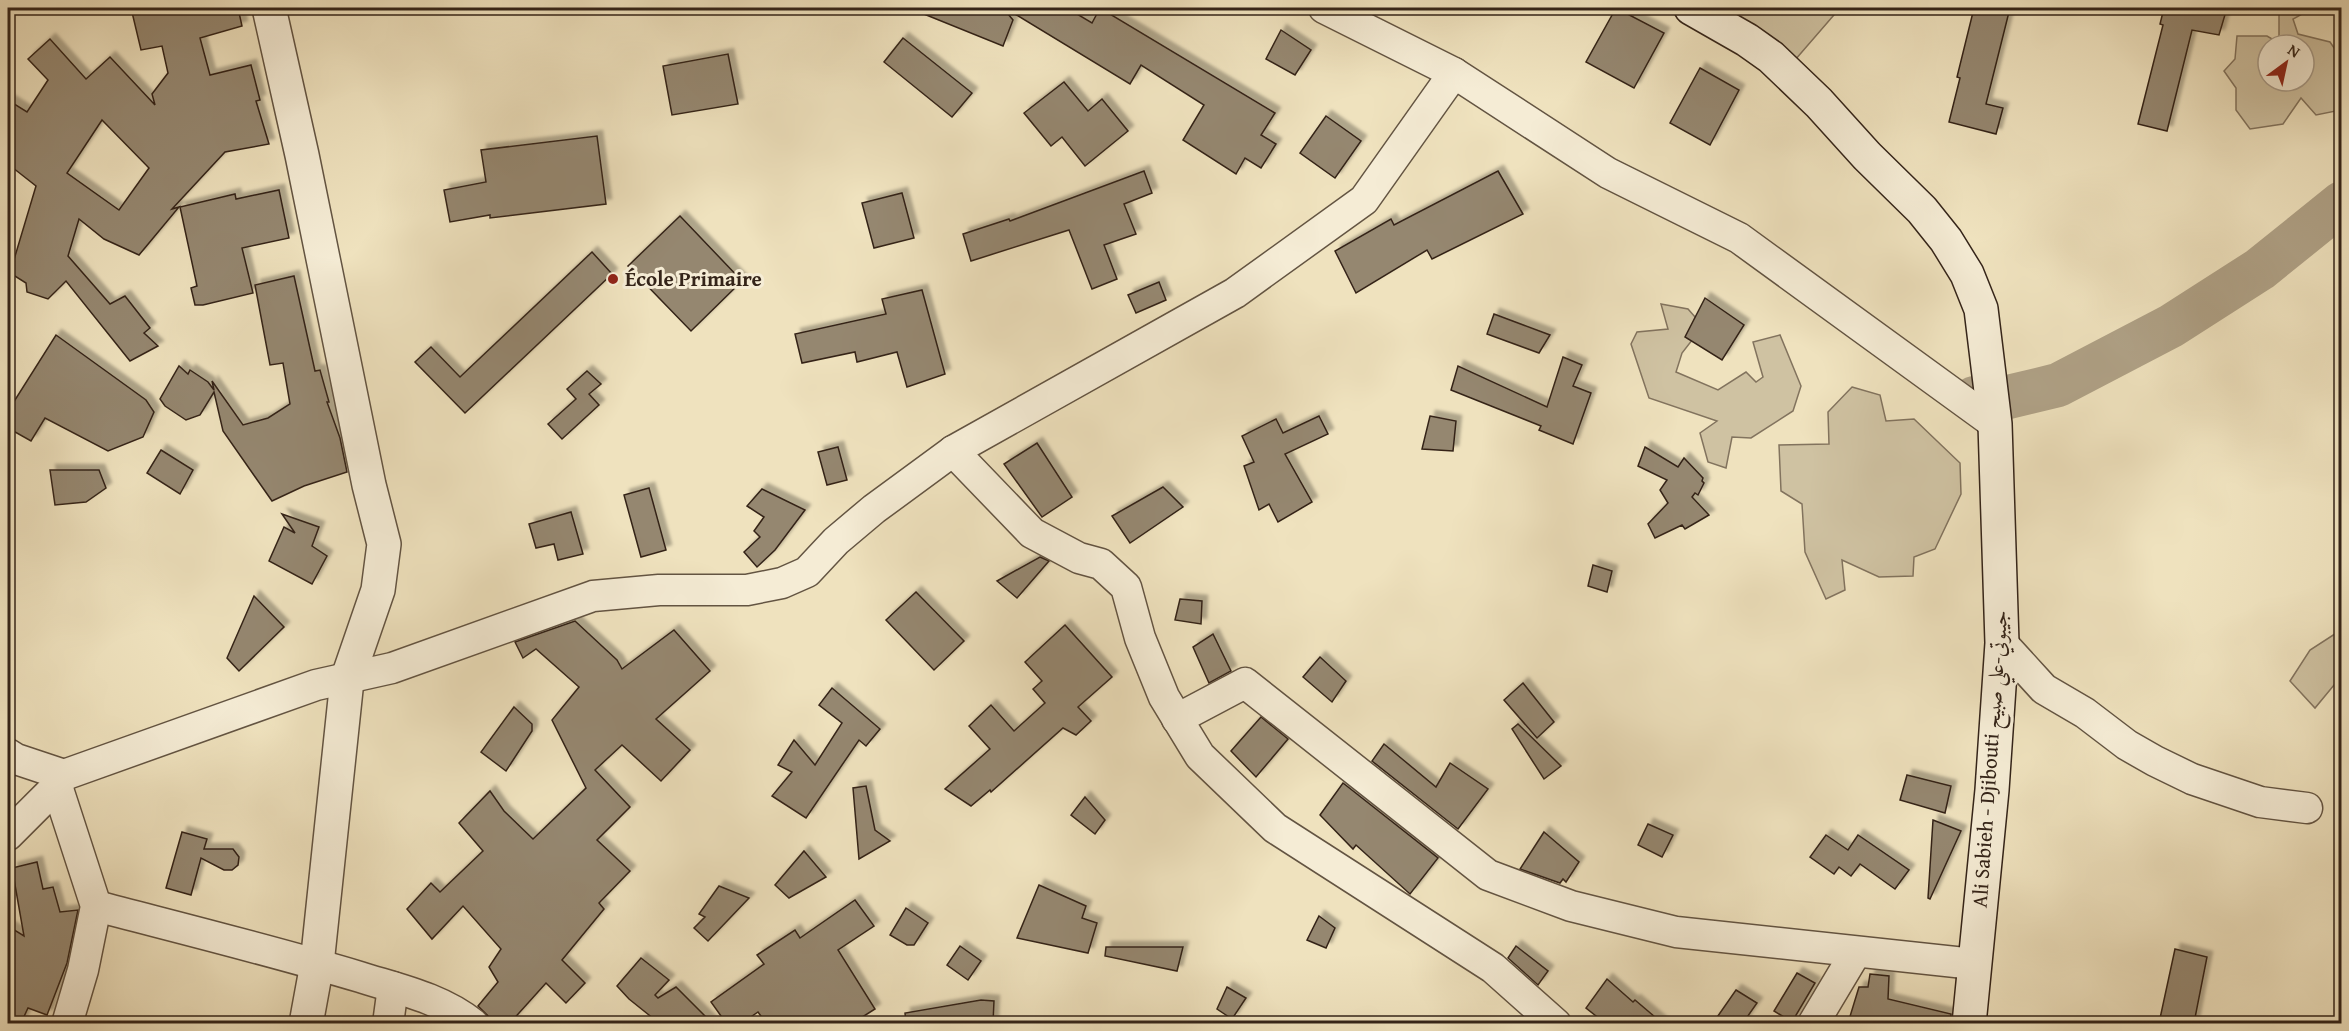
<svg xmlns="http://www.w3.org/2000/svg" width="2349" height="1031" viewBox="0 0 2349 1031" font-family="'Gentium Book Plus',Amiri,serif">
<defs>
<filter id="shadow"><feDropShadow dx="5.5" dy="-5.5" stdDeviation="1.5" flood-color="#0004"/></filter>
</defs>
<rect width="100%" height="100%" fill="#efe2be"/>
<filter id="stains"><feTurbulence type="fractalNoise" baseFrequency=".00333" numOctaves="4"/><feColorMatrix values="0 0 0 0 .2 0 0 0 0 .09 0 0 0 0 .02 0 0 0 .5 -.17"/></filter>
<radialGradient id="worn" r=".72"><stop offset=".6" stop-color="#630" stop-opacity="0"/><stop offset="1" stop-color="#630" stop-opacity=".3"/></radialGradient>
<g fill="#cfc2a2" stroke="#82735e" stroke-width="1.5" fill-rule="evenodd">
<polygon points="1723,8 1840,8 1795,60"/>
<path d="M2279 8H2313L2293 19 2298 34 2330 42 2341 58V110L2316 115 2301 98 2283 124 2250 129 2236 110V88L2224 71 2235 59 2237 36H2267L2279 43ZM2268 45H2304V81H2268Z"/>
<polygon points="1661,304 1688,309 1703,326 1682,353 1676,372 1718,390 1746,372 1756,382 1763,377 1753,342 1780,335 1801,386 1793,411 1751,438 1732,437 1726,468 1708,462 1700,433 1717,421 1649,398 1631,344 1637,332 1668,329"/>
<polygon points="1852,387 1880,395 1886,421 1914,419 1960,463 1961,494 1935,549 1914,557 1913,576 1879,577 1842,560 1845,590 1826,599 1805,552 1802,504 1781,491 1779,445 1829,444 1828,412"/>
<polygon points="2341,630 2341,679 2339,679 2315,708 2290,681 2310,650"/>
</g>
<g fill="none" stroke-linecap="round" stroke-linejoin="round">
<polyline stroke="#afa186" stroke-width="44" points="1974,398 2004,398 2058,385 2171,326 2260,269 2342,203"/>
</g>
<g fill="#95876f" stroke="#342419" stroke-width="1.5" fill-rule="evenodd" filter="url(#shadow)">
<path d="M131 8H238L242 26 200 38 210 75 251 65 260 100 256 101 269 144 225 152 172 209 179 207 139 255 104 239 79 219 68 256 110 304 125 296 150 328 144 333 158 346 130 361 66 281 48 299 27 292 26 283 10 273 36 186 8 164V100L27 112 48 80 28 59 50 39 86 79 110 57 155 105 152 94 168 73 162 46 141 50ZM102 120 149 168 119 210 67 173Z"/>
<polygon points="909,8 1003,8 1013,20 1003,46"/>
<polygon points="1005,8 1067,8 1092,23 1100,8 1275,113 1261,135 1276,144 1261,168 1245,158 1236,174 1183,140 1204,105 1141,65 1130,84"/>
<polygon points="1616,8 1664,33 1634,88 1586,62"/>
<polygon points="1974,8 2010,8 1986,104 2003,108 1996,134 1949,122 1960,78 1957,77"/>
<polygon points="2164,8 2227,8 2219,35 2192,30 2167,131 2138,124 2163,25 2160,24"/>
<polygon points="1281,30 1311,50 1295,75 1266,59"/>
<polygon points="903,38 972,93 952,117 884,62"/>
<polygon points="728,54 738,104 672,115 663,66"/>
<polygon points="1700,68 1739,90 1710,145 1670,123"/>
<polygon points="1064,82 1088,111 1102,99 1128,131 1085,166 1062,137 1051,146 1024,113"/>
<polygon points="1326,116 1361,141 1335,178 1300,153"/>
<polygon points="597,136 606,204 490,218 490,215 450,222 444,190 486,182 481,150"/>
<polygon points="1144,171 1152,193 1124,204 1136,234 1104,245 1117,279 1092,289 1069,230 971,261 963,234 1009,219 1010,221"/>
<polygon points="1498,171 1523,214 1432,259 1427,250 1356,293 1335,251 1391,219 1394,225"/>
<polygon points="279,190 289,238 242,248 253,293 203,305 195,305 191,288 197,286 180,207 235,194 236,199"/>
<polygon points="902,193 914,238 874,248 862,203"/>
<polygon points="680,216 742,281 691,331 628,266"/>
<polygon points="592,252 612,274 465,413 415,362 431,347 460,377"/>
<polygon points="294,276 315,371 320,370 329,402 327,402 340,438 347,472 304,486 272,501 223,431 214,392 200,415 186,420 165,406 160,399 179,366 188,374 190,370 208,382 214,390 212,381 243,425 268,418 290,404 283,363 270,365 255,285"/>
<polygon points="1159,282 1166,300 1136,313 1128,295"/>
<polygon points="922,290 945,374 907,387 897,352 857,362 855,352 802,363 795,334 886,314 882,299"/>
<polygon points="1705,298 1744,325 1722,360 1685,337"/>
<polygon points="1494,314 1550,335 1539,353 1487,334"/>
<polygon points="56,335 146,400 154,412 143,437 108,451 45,418 31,441 8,428 8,411"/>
<polygon points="1563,357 1582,365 1573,386 1591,393 1573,444 1539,430 1541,426 1451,390 1458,366 1547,407"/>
<polygon points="587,371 601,384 589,394 599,405 562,439 548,424 576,399 567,389"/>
<polygon points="1319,416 1328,434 1285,454 1312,502 1278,522 1269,504 1259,510 1244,466 1254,462 1242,436 1276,419 1283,433"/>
<polygon points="1430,416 1456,421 1453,451 1422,449"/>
<polygon points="1037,443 1072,497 1042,517 1004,464"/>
<polygon points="838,447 847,480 827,485 818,452"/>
<polygon points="1645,447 1678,467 1684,458 1703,478 1702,481 1704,483 1698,495 1695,493 1692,497 1709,515 1685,529 1682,525 1655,538 1648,524 1668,503 1660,490 1667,480 1638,466"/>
<polygon points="161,450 193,470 180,494 147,473"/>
<polygon points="50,470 99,470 106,488 86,502 55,505"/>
<polygon points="1163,487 1183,507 1130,543 1112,516"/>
<polygon points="649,488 666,550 641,557 624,495"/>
<polygon points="762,489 805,510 775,550 757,567 744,552 760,537 754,531 764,517 747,506"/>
<polygon points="571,512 583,554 558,560 554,544 536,548 529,524"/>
<polygon points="282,514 319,527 312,546 327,556 312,584 269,561 284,527 295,533"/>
<polygon points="1040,557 1049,561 1017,598 997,581"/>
<polygon points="1593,565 1612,571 1607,592 1588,586"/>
<polygon points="916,592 964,641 934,670 886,620"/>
<polygon points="254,596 284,627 239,671 227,658"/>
<polygon points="1180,599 1202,601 1201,624 1175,620"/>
<polygon points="575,621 617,660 622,669 674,630 710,671 656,719 690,750 661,781 622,745 595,770 630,807 597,840 630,871 599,903 604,909 562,960 585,983 566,1003 546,983 510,1023 490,1023 488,1016 478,1006 498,982 489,967 501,949 463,906 432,939 407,909 431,883 440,892 483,851 459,823 490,791 504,811 533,839 586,788 552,720 579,687 536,649 523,658 515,642"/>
<polygon points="1065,625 1112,677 1078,707 1091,721 1076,735 1063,728 991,792 990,790 971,806 945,789 990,749 969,726 991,705 1014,731 1045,703 1033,689 1042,681 1025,662"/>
<polygon points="1213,634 1231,671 1209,683 1193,647"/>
<polygon points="1320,657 1346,681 1332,702 1303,677"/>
<polygon points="1523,683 1554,722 1537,738 1504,700"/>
<polygon points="832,688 880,729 866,746 859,740 806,818 772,796 792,772 778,765 794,740 815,765 842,723 819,705"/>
<polygon points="514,707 532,724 532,731 506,771 481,752"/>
<polygon points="1261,717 1288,739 1256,777 1231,751"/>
<polygon points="1518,724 1561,766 1544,779 1512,729"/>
<polygon points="1384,744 1436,787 1450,763 1488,789 1458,829 1372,761"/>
<polygon points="1907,775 1951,786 1945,813 1900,800"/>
<polygon points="1343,783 1438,858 1410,894 1356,845 1353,849 1320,815"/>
<polygon points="866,786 875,830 890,841 859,859 853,788"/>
<polygon points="1085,797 1105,820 1095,834 1071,815"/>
<polygon points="1933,820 1961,831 1930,899 1928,898"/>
<polygon points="1648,824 1673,835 1662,857 1638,845"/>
<polygon points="182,832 207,839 204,849 233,849 239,857 238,865 232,870 224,870 201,858 191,895 166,888"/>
<polygon points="1544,832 1579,862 1566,882 1563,879 1560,883 1520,869"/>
<polygon points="1826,835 1848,850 1858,835 1909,870 1895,889 1860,864 1851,876 1839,867 1834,874 1810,857"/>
<polygon points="804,851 826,877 789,898 775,885"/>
<polygon points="37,862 43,889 53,887 60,912 78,910 67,963 47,1015 28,1008 21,1023 8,1023 8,926 24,936 12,868"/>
<polygon points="1039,885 1086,906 1082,918 1097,923 1088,953 1017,938"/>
<polygon points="719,886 749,898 708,941 694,928 705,917 699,914"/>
<polygon points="855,900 874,926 838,950 875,1009 853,1023 795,1023 789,1017 780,1023 766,1023 758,1012 742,1023 726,1023 711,1002 764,964 757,955 795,930 800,938"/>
<polygon points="906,908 928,923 914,945 907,945 890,935"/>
<polygon points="1319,916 1335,928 1326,948 1307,940"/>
<polygon points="960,946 981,961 968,980 947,965"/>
<polygon points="1516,946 1548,971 1538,985 1508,958"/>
<polygon points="1106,947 1183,947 1177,971 1105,956"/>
<polygon points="2175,949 2207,957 2194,1023 2159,1023"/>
<polygon points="641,958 669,980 655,995 658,998 676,987 712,1023 659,1023 629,999 617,986"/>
<polygon points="1797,973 1815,983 1792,1022 1774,1011"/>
<polygon points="1870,974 1889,976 1888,999 1951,1014 1950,1023 1848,1023 1859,987 1868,987"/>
<polygon points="1607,979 1633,1002 1635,1000 1662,1023 1605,1023 1586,1008"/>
<polygon points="1227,987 1246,998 1232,1019 1217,1009"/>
<polygon points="1736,990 1757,1003 1743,1023 1713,1023"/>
<polygon points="981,1000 994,1001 993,1023 906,1023 905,1013"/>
</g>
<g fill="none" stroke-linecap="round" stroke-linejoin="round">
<defs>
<g id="minor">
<polyline points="1324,8 1454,73 1608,173 1739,238 1995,424"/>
<polyline points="953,451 1032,533 1079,558 1101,564 1126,587 1140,638 1164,697 1200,756 1275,828 1493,968 1556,1024"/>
<polyline points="2002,643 2044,689 2085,713 2127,745 2155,761 2192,779 2260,802 2307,808"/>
<polyline points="1177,719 1245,683 1488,875 1571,906 1676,932 1974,964"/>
<polyline points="8,754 16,759 64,775"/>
<polyline points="57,786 96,906 83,970 67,1024"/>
<polyline points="8,835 57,786 64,775 316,685 392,668 593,596 659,590 747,590 782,583 807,572 836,541 874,509 953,451 1235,293 1364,200 1454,73"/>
<path d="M96 906C184 929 273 951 360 977 398 989 441 998 473 1024"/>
<polyline points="388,1024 393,987"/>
<polyline points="1813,1024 1856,952"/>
</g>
<polyline id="tertiary" points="269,8 302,155 369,485 384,544 378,590 347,680 317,964 306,1024"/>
<polyline id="secondary" points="1691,8 1747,40 1771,57 1819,103 1867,156 1922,210 1946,240 1967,274 1981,309 1995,424 2002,643 1992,790 1969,1024"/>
</defs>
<use href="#minor" stroke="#635442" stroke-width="33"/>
<use href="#tertiary" stroke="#635442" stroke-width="36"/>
<use href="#secondary" stroke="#342419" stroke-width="36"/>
<use href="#minor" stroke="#f5ecd5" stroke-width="30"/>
<use href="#tertiary" stroke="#f5ecd5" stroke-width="33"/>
<use href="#secondary" stroke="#f5ecd5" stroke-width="33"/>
</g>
<circle fill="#8f2418" stroke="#f5ecd5" stroke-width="2" cx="613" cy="279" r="6"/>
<g text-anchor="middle" stroke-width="6" stroke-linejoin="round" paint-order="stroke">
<g font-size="21" font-weight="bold" fill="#342419" stroke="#f5ecd5" text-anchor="start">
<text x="625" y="286">École Primaire</text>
</g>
<g font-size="21" fill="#342419" stroke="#f5ecd5">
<text transform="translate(1990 759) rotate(-86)" y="7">Ali Sabieh - Djibouti جيبوتي-علي صبيح</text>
</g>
</g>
<rect width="2349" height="1031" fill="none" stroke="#efe2be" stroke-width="30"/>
<rect x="9" y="9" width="2331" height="1013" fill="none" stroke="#342419" stroke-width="3"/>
<rect x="15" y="15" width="2319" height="1001" fill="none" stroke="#342419" stroke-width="1.5"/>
<g transform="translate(2286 63) rotate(33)"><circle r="28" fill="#f5ecd5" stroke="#a89c8a" stroke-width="1.5"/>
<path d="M0-4.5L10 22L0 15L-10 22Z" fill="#8f2418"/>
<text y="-9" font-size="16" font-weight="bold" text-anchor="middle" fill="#342419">N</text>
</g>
<rect width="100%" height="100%" filter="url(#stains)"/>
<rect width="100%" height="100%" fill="url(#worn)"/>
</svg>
